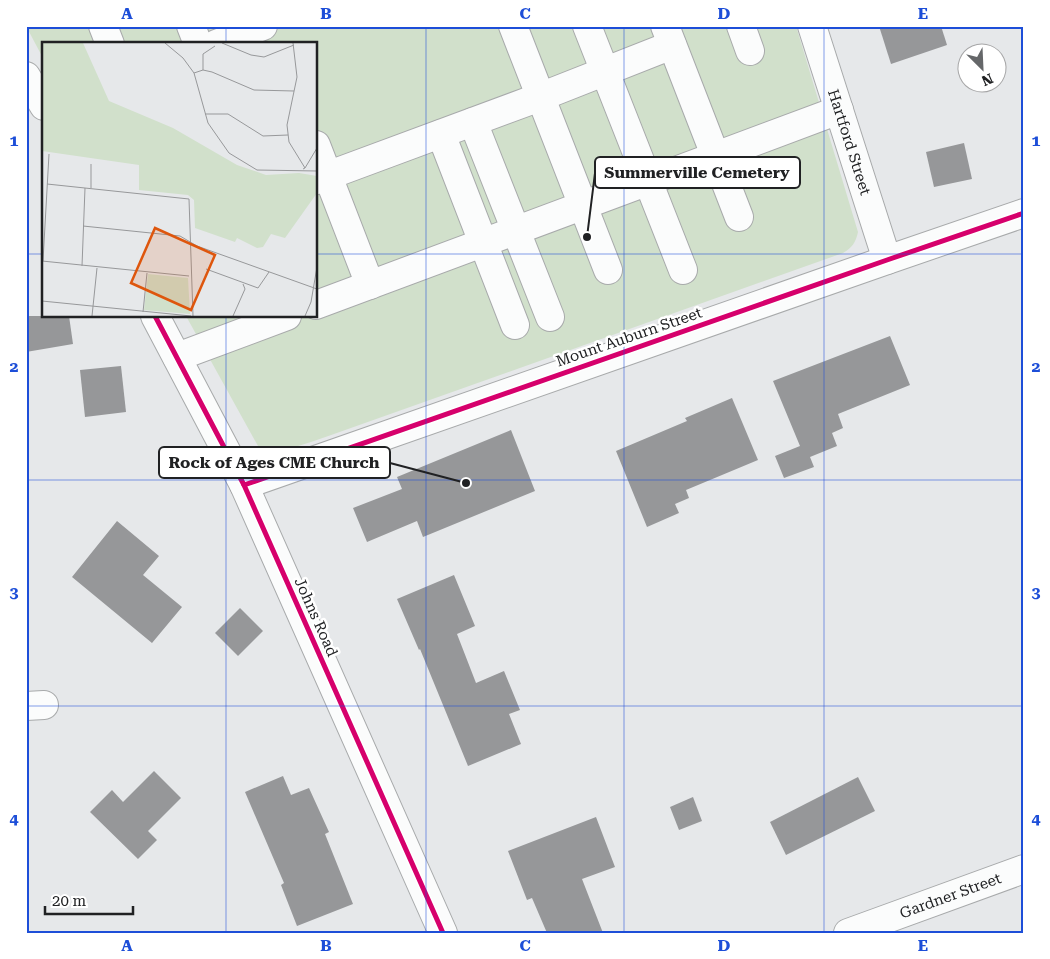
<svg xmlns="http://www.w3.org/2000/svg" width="1050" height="959" viewBox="0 0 1050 959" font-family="'Roboto Serif',serif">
<rect width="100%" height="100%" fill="#e6e8ea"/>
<path fill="#d1e0cb" d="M26 26H796L858 232C856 242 852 248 843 253L334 434C309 442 284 455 258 446L186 316H316V44H44V60Z"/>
<g fill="#969799">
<polygon points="879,26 941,26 947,45 891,64"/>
<polygon points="964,143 972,179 934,187 926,152"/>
<polygon points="26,316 69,316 73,344 26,352"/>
<polygon points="890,336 910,385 838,414 843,428 832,433 837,446 810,457 814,467 784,478 775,456 800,446 773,381"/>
<polygon points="121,366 126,412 85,417 80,370"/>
<polygon points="732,398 758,460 686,490 689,498 675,504 679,513 647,527 616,451 687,421 685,418"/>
<polygon points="511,430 535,491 423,537 417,521 367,542 353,508 402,489 397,477"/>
<polygon points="117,521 159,556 143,575 182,607 152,643 72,577"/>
<polygon points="454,575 475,626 457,634 476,683 504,671 520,710 509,714 521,744 468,766 420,649 419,650 397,599"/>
<polygon points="240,608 263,631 238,656 215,633"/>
<polygon points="154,771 181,798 148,831 157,840 138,859 90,812 112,790 123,802"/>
<polygon points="283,776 291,795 309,788 329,832 325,834 353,904 297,926 281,885 284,883 245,792"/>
<polygon points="858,777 875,811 786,855 770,822"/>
<polygon points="693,797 702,821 679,830 670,807"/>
<polygon points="596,817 615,867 582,879 603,933 547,933 532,898 527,900 508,851"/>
</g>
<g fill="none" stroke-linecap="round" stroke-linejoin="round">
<defs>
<g id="minor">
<polyline points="103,26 110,44"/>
<polyline points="191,26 198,44"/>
<polyline points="513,26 608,270"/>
<polyline points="587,26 683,270"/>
<polyline points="665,26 739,217"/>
<polyline points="741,26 750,51"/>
<path id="s1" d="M812 26 887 260"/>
<polyline points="216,44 263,26"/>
<polyline points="26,76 44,106"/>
<polyline points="473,122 550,317"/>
<polyline points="441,134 515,325"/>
<polyline points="316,145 370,285"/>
<polyline points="316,180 540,97 672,45"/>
<polyline points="316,305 839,110"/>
<polyline points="155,316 244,485 443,933"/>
<polyline points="177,357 287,316"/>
<polyline points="244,485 887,260 1024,213"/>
<polyline points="26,706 44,705"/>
<path id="s2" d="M848 933 1024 869"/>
</g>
</defs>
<use href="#minor" stroke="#a8aaab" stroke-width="30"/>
<use href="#minor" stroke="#fbfcfc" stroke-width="28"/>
<defs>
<g id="cycleway">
<polyline points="155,316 244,485 443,933"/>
<polyline points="244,485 887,260 1024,213"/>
</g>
</defs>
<use href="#cycleway" stroke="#fff" stroke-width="8"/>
<use href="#cycleway" stroke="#d6006c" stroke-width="5"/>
</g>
<path fill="none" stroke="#1d4ed8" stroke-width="1" stroke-opacity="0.55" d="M226 26V44M426 26V933M624 26V933M824 26V933M26 254H44M316 254H1024M226 316V933M26 480H1024M26 706H1024"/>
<g text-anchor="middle" stroke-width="5" stroke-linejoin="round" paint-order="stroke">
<g font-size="15" fill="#202123" stroke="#fff">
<text dy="5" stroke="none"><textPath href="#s1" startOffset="122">Hartford Street</textPath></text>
<text transform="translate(629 337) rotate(-19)" y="5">Mount Auburn Street</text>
<text transform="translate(316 617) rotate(66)" y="5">Johns Road</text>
<text dy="5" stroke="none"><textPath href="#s2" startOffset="109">Gardner Street</textPath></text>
</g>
</g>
<g transform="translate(42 42)">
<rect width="275" height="275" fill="#e6e8ea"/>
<path d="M0 1H41L67 59 131 86 195 123 224 133 257 131 275 134V151L243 196 229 192 221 205 215 206 195 196 193 200 153 186 152 158 146 153 97 148V123L0 109ZM106 232 146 236 148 272 102 268Z" fill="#d1e0cb"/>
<path fill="none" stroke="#97989a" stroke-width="1" d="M123 1 141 16 152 31 166 81 187 111 215 128 275 129M180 1 209 13 222 15 252 3M251 1 255 35 245 83 247 100 263 126 261 127M161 28V12L173 4M152 31 161 28 170 30 212 48 252 49M163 72H186L221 94 246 93M49 122V146M263 126 275 106M5 142 147 157 151 274M41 184 138 194 155 204 275 247M0 219 147 234M1 219 7 112M40 224 43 146M164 227 216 246 227 230M0 259 149 274M101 270 105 231M50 274 55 226M191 274 203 247 201 242M263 274 269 260 275 225"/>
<path fill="#de560d" fill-opacity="0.15" stroke="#de560d" stroke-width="2.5" d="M113 186 173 213 149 268 89 241Z"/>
<rect width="275" height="275" fill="none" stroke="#202123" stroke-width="2.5"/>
</g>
<path fill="none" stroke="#202123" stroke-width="2" d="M587 237L595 173M466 483L390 463"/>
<g fill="#202123" stroke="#fff" stroke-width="2">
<circle cx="587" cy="237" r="5"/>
<circle cx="466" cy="483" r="5"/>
</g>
<g fill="#fff" stroke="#202123" stroke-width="2">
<rect x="595" y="157" width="205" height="31" rx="5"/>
<rect x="159" y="447" width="231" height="31" rx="5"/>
</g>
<g font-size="16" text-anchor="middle" font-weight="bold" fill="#202123">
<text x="697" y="178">Summerville Cemetery</text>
<text x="274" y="468">Rock of Ages CME Church</text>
</g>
<rect width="1050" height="959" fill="none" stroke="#ffffff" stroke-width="55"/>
<g transform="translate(982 68) rotate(156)"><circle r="24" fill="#ffffff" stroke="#a6a6a7"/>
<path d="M0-4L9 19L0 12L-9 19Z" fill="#656769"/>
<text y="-8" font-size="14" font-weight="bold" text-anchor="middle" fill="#202123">N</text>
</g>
<path d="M45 906v8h88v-8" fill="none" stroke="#202123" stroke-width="2.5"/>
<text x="52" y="906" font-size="15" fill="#202123" stroke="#ffffff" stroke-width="4" paint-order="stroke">20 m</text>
<rect x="28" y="28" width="994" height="904" fill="none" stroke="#1d4ed8" stroke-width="2"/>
<g font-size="16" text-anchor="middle" font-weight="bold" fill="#1d4ed8">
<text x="127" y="19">A</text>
<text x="326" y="19">B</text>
<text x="525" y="19">C</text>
<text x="724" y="19">D</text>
<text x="923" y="19">E</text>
<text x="14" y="146">1</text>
<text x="1036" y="146">1</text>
<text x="14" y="372">2</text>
<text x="1036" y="372">2</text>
<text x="14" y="598">3</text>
<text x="1036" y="598">3</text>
<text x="14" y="824">4</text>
<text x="1036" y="824">4</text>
<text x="127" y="951">A</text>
<text x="326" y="951">B</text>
<text x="525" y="951">C</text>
<text x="724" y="951">D</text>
<text x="923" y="951">E</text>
</g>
</svg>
